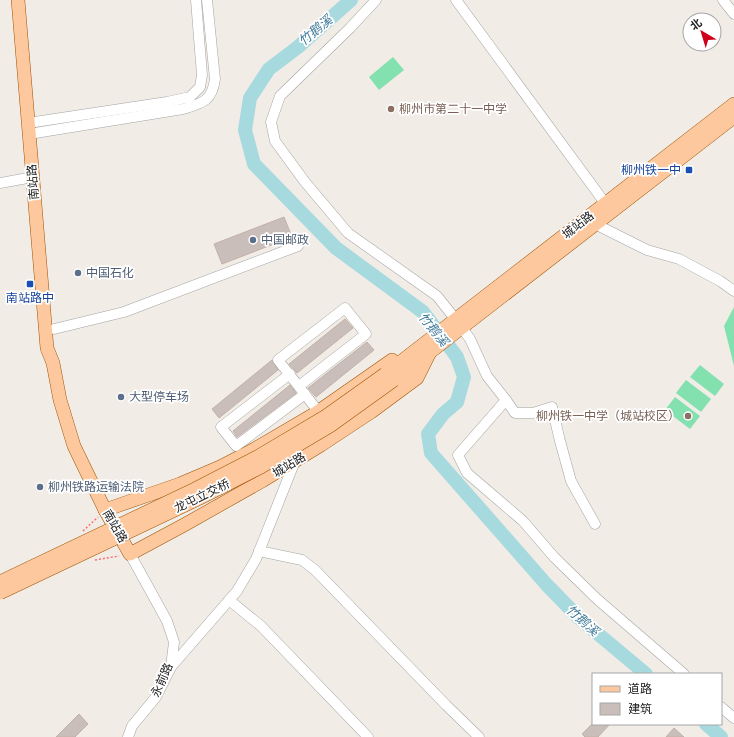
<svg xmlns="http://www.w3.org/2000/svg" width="734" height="737" viewBox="0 0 734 737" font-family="Overpass,'Noto Sans SC',sans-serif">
<rect width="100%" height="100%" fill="#f1ece6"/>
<g fill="#83e1b0">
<polygon points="393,57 404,70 379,90 369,77"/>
<polygon points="734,307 734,366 724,326"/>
<polygon points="700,365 724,384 715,396 690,377"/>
<polygon points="686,380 711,399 701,412 676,393"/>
<polygon points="675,397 700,416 690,429 665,410"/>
</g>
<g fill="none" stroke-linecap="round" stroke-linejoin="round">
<g stroke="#a6dadf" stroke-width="14">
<polyline points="351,0 298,47 269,69 250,98 245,130 254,164 336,248 423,312 457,357 464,377 457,402 443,414 428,434 431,453 546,584 579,618 646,674"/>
<polyline points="706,724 721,737"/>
</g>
</g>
<g fill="#c9beb9" stroke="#c3b0a8">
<polygon points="284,217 292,237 222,264 214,244"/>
<polygon points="345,319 353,328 297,373 289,364"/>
<polygon points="367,342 374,350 316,397 308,388"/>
<polygon points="272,360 278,370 219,418 212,409"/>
<polygon points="290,385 296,393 237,437 233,431"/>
<polygon points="79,714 88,724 75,737 56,737"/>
<polygon points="592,724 610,724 598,737 585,737 582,734"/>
<polygon points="674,728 684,737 666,737"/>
</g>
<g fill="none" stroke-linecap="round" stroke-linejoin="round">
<defs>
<g id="minor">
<polyline points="376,0 350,28 280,96 271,122 275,141 305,182 348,233 437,296 456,320"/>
<polyline points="456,0 605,203"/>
<polyline points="723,0 734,14"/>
<polyline points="28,123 167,102 190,97 200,87 202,75 196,0"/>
<path d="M29 134 183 109C203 103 212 101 215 79L207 0"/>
<polyline points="0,183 33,177"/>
<polyline points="591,219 595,224 647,250 679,259 720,281 734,291"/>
<polyline points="462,328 470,339 487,376 506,400 458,455 467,473 523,521 554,557 597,599 684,674"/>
<polyline points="54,329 124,312 298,246"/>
<polyline points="290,374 221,427 236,446 305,394"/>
<polyline points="299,386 366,334 345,308 278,360 318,411"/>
<polyline points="506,400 515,413 533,413 552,407 560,441 571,481 595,524"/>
<polyline points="259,551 302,560 315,570 446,705 479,737"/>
<polyline points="229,600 261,626 368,737"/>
<polyline points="171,667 237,591 256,559 295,461"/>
<polyline points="721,707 734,718"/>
<polyline points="128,737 132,726 156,697 171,667 174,642 167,621 130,554"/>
</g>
<g id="major">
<polyline points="18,0 47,348 53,363 60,400 74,446 105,510 130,554 184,525 262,481 321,445 371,412 417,378 429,354"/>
<polyline points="385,374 734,104"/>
<polyline points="394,380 734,117"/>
<polyline points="105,510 180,484 220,467 251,451 316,413 392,360"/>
</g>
</defs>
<use href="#minor" stroke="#a4a4a4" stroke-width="11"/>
<use href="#major" stroke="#9c5300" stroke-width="14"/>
<g stroke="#fd6b70" stroke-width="1.5" stroke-dasharray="2 2" stroke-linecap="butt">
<polyline points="83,531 98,517"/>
<polyline points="95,560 119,556"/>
</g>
<use href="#minor" stroke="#fff" stroke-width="10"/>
<use href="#major" stroke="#fec89e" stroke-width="13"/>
<defs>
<g id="major-bridge">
<polyline points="0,582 195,489 257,457 326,416 385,374"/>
<polyline points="0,593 200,498 261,467 330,426 394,380"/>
</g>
</defs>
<use href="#major-bridge" stroke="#9c5300" stroke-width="14" stroke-linecap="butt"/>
<use href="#major-bridge" stroke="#fec89e" stroke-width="13"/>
</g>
<g fill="#8d6e63" stroke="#fff" stroke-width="1.5">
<circle cx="391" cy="109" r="4"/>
<circle cx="688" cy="416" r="4"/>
</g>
<g fill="#1a4fb4" stroke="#fff" stroke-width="1.5">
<rect x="685" y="166" width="8" height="8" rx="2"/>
<rect x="26" y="280" width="8" height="8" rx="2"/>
</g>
<g fill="#5c6f8a" stroke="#fff" stroke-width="1.5">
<circle cx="253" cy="240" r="4"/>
<circle cx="78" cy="273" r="4"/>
<circle cx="121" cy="397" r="4"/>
<circle cx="40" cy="487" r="4"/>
</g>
<g text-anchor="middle" stroke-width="3.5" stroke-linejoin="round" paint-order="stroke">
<g font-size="12" fill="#785e54" stroke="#fff" text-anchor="start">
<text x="399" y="113">柳州市第二十一中学</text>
<text x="680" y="420" text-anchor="end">柳州铁一中学（城站校区）</text>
</g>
<g font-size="12" fill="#164399" stroke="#fff" text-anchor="end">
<text x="681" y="174">柳州铁一中</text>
<text x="30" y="302" text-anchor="middle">南站路中</text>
</g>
<g font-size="12" fill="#202020" stroke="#fff">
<text transform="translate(33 182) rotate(-95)" y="4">南站路</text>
<text transform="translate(578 225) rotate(-38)" y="4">城站路</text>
<text transform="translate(289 465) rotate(-31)" y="4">城站路</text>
<text transform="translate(202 496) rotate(-26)" y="4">龙屯立交桥</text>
<text transform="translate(115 526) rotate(60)" y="4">南站路</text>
<text transform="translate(162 680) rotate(-66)" y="4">永前路</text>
</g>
<g font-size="12" fill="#4e5e75" stroke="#fff" text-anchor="start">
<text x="261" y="244">中国邮政</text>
<text x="86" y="277">中国石化</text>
<text x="129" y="401">大型停车场</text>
<text x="48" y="491">柳州铁路运输法院</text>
</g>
<g font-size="13" font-style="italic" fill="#417a9b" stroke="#fff">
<text transform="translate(315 30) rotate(-40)" y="5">竹鹅溪</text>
<text transform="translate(434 329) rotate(51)" y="5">竹鹅溪</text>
<text transform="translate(583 620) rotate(42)" y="5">竹鹅溪</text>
</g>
</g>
<rect x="592" y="673" width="130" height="52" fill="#ffffff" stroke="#a6a6a6"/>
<rect x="600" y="686" width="20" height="6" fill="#fec89e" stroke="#a6a6a6"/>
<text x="628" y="693" font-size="12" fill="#202020">道路</text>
<rect x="600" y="703" width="20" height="12" fill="#c9beb9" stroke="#a6a6a6"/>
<text x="628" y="713" font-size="12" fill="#202020">建筑</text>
<g transform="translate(702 32) rotate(322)"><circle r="19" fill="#ffffff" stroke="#a6a6a6"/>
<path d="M0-3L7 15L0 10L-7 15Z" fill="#d0001c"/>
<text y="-6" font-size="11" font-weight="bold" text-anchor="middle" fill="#202020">北</text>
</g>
</svg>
